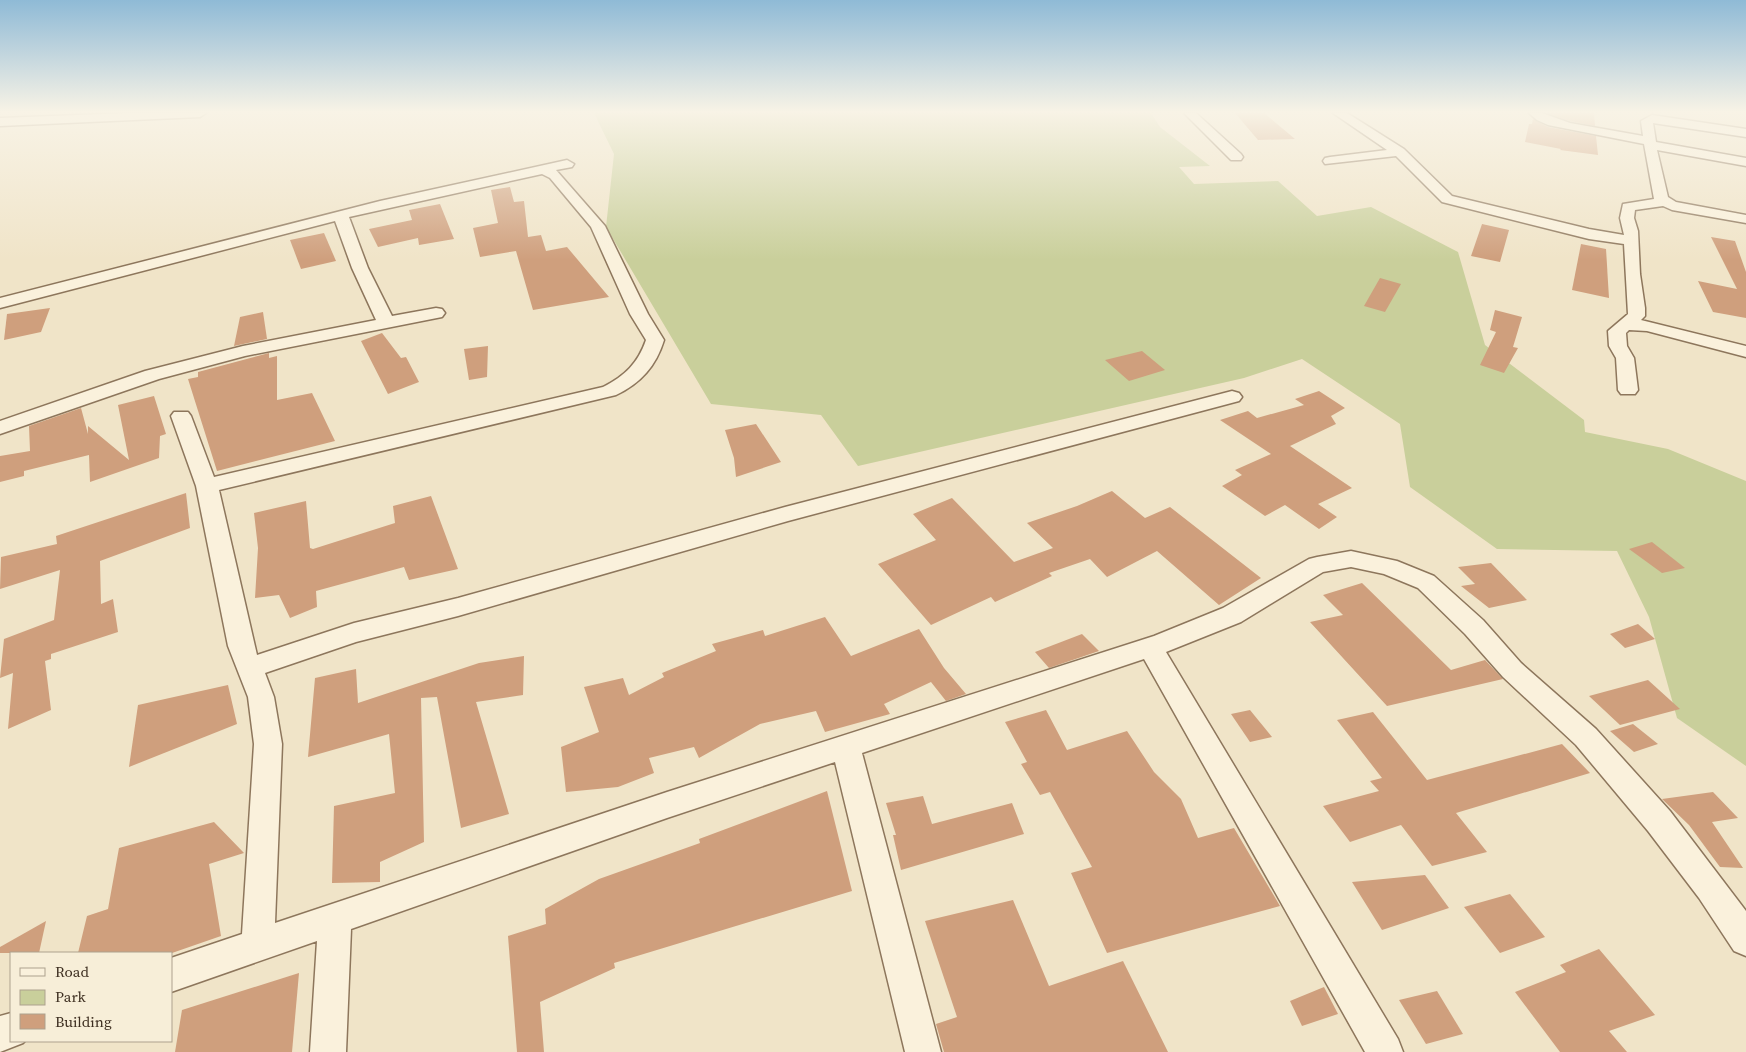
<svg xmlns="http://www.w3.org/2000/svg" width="1746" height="1052" viewBox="0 0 1746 1052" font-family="'Source Serif 4',serif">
<rect width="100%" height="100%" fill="#f0e4c8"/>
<polygon fill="#c9cf9b" points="594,113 1151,113 1160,127 1210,166 1179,167 1194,184 1278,181 1317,216 1371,207 1458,252 1485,345 1584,420 1585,432 1668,449 1746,481 1746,766 1677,718 1649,617 1617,551 1497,549 1410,487 1400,424 1302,359 1244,378 858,466 821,415 711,404 606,227 614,154"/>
<g fill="#cf9f7d">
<polygon points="1235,113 1264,113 1295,139 1258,140"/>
<polygon points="1546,113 1594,113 1595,126 1570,121"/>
<polygon points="1533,119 1548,127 1596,136 1598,155 1560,150 1561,149 1525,142 1529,124 1532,124"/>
<polygon points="510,187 514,202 524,201 528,237 541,235 546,251 567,247 609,297 533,310 516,251 480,257 473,228 498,223 491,190"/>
<polygon points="440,204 454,239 419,245 418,238 378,247 369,229 412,220 409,210"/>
<polygon points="1482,224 1509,230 1500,262 1471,256"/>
<polygon points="324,233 336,261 301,269 290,240"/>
<polygon points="1711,237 1735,241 1746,272 1746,318 1713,312 1698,281 1737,289"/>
<polygon points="1581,244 1606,249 1609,298 1572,290"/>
<polygon points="1380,278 1401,284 1385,312 1364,306"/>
<polygon points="50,308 41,332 4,340 7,314"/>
<polygon points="1495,310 1522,317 1513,347 1518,348 1504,373 1480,365 1496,332 1490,330"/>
<polygon points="263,312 267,339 234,346 240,317"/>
<polygon points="382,333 401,358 406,357 419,382 388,394 361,341"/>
<polygon points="488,346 487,377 469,380 464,349"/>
<polygon points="1142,351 1165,370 1129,381 1105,360"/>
<polygon points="269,353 269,358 277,356 277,400 312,393 335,441 217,471 188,379 198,377 198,372"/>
<polygon points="1319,391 1345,408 1331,416 1336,424 1290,446 1352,488 1318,504 1337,517 1319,529 1285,505 1265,516 1222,486 1242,475 1235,470 1271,454 1220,420 1248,411 1257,418 1304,405 1295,399"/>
<polygon points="154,396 166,434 160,436 159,458 90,482 89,455 24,471 24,476 0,482 0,456 30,451 29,426 81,408 88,434 88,426 129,460 118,405"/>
<polygon points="756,424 781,462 736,477 734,458 725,430"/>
<polygon points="1112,491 1145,518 1170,507 1261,578 1219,605 1157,551 1107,577 1090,559 1049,573 1052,576 995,602 991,597 931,625 878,564 936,540 913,514 952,498 1014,562 1053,548 1027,523 1077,506"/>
<polygon points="186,493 190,528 100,561 101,604 113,599 118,632 51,654 51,659 45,661 51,710 8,729 13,673 0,678 4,639 54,620 60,570 0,589 1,557 57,544 56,536"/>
<polygon points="431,496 458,569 409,580 404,567 316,591 317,607 290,618 279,595 255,598 258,548 254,513 306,501 310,548 313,549 395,523 393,506"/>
<polygon points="1652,542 1685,568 1662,573 1629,549"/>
<polygon points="1491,563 1527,600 1489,608 1461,586 1475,584 1458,567"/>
<polygon points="1362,583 1451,670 1485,660 1503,679 1387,706 1310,622 1343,615 1323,595"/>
<polygon points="825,617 851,656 919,629 944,668 966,694 946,701 931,682 884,704 890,714 825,732 816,711 760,724 699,758 694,747 649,758 654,773 618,787 566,792 561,747 599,732 584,687 623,678 629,695 664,677 662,673 716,651 712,644 763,630 765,636"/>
<polygon points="1638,624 1655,639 1625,648 1610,634"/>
<polygon points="1082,634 1099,651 1049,668 1035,652"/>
<polygon points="524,656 523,695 476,702 509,814 461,828 437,697 421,698 424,842 380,862 380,882 332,883 334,806 395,793 389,734 308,757 315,678 356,669 358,703 479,663"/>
<polygon points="1648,680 1680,709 1620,725 1589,696"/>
<polygon points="228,685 237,724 129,767 138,705"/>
<polygon points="1046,710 1067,750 1127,731 1154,772 1181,799 1198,838 1234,828 1280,906 1107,953 1071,873 1092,867 1050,792 1040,795 1021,764 1027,762 1005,722"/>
<polygon points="1250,710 1272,737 1250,742 1231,714"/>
<polygon points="1373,712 1427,780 1562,744 1590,773 1456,813 1487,852 1432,866 1401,825 1350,842 1323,806 1379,791 1370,781 1382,778 1337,720"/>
<polygon points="1633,724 1658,744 1634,752 1610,731"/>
<polygon points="827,791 852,891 614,963 615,968 540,1002 544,1052 517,1052 508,936 546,924 545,909 599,879 700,843 699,839"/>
<polygon points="1713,792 1738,818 1712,822 1743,868 1720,867 1689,825 1662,799"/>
<polygon points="923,796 932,824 1012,803 1024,834 901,870 893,835 896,835 886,803"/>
<polygon points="214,822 244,853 209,864 221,936 172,953 78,953 87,916 108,909 119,848"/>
<polygon points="1425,875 1449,908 1382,930 1352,882"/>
<polygon points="1510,894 1545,937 1500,953 1464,907"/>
<polygon points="1013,900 1049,986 1123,961 1168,1052 944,1052 936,1024 957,1017 925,921"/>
<polygon points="46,921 39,953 0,953 0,947"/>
<polygon points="1599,949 1655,1015 1609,1031 1627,1052 1560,1052 1515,992 1566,972 1560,965"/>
<polygon points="299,973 292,1052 175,1052 182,1010"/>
<polygon points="1324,987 1338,1014 1302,1026 1290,1001"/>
<polygon points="1437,991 1463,1034 1426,1044 1399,1000"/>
</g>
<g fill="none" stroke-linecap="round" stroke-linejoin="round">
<defs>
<g id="street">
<polygon points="129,113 206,113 200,117 0,126 0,118"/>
<polygon points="1184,113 1196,113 1241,154 1243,157 1241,160 1231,160"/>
<polygon points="1333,113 1347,113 1404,149 1452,196 1589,229 1624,235 1620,218 1623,204 1654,199 1644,144 1548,125 1537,120 1529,113 1542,113 1570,123 1643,136 1641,121 1652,115 1746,129 1746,137 1653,123 1656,142 1746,158 1746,166 1657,150 1668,197 1676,202 1746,215 1746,223 1672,210 1663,206 1635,210 1634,218 1638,231 1640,274 1645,308 1645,316 1641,320 1746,346 1746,357 1647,331 1629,330 1626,333 1627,346 1634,358 1638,390 1635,394 1621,394 1618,390 1616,358 1609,346 1608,331 1628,314 1624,244 1589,239 1442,202 1396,156 1325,164 1323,161 1325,158 1330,157 1387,150"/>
<path d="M567 160 574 164 572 167 556 170 605 226 648 314 664 340C656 366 641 383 616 395L219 490 257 655 354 623 458 598 785 507 1232 391 1239 393 1242 397 1239 401 788 521 458 616 356 642 265 673 274 697 282 744 275 923 667 792 1154 636 1223 608 1309 559 1317 557 1351 551 1397 561 1434 576 1483 620 1521 663 1596 729 1670 811 1746 911V956L1734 951 1699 898 1648 831 1576 745 1503 677 1465 634 1418 588 1384 574 1351 567 1323 572 1241 622 1166 652 1398 1039 1403 1052H1365L1144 659 862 753 941 1052H905L835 762 667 818 351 929 346 1052H310L317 941 171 992V958L242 934 254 744 248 697 228 646 196 486 171 416 174 412H188L191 416 214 477 603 387C625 376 638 363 646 340L630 314 591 227 550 178 542 174 349 217 368 268 392 316 436 308 442 309 445 313 442 317 245 356 159 379 0 434V421L145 371 243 346 376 320 352 268 335 221 0 308V298L380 201Z"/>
<polygon points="11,1013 11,1041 25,1041 23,1043 0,1052 0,1016"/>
</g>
</defs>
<use href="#street" stroke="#8d765c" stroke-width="3"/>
<use href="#street" fill="#faf1dc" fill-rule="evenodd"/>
</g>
<linearGradient id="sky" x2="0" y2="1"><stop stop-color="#8fbad6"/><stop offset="0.43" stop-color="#f8f3e6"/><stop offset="1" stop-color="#f8f3e6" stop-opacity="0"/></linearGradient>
<rect width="1746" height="260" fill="url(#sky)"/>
<rect x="10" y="952" width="162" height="90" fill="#f7eed8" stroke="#ada18e"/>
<rect x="20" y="968" width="25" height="8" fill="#faf1dc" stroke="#ada18e"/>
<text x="55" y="977" font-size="15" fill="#3d2e20">Road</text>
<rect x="20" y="990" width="25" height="15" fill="#c9cf9b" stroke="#ada18e"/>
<text x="55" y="1002" font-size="15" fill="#3d2e20">Park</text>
<rect x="20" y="1014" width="25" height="15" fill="#cf9f7d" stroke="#ada18e"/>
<text x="55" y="1027" font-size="15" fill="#3d2e20">Building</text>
</svg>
